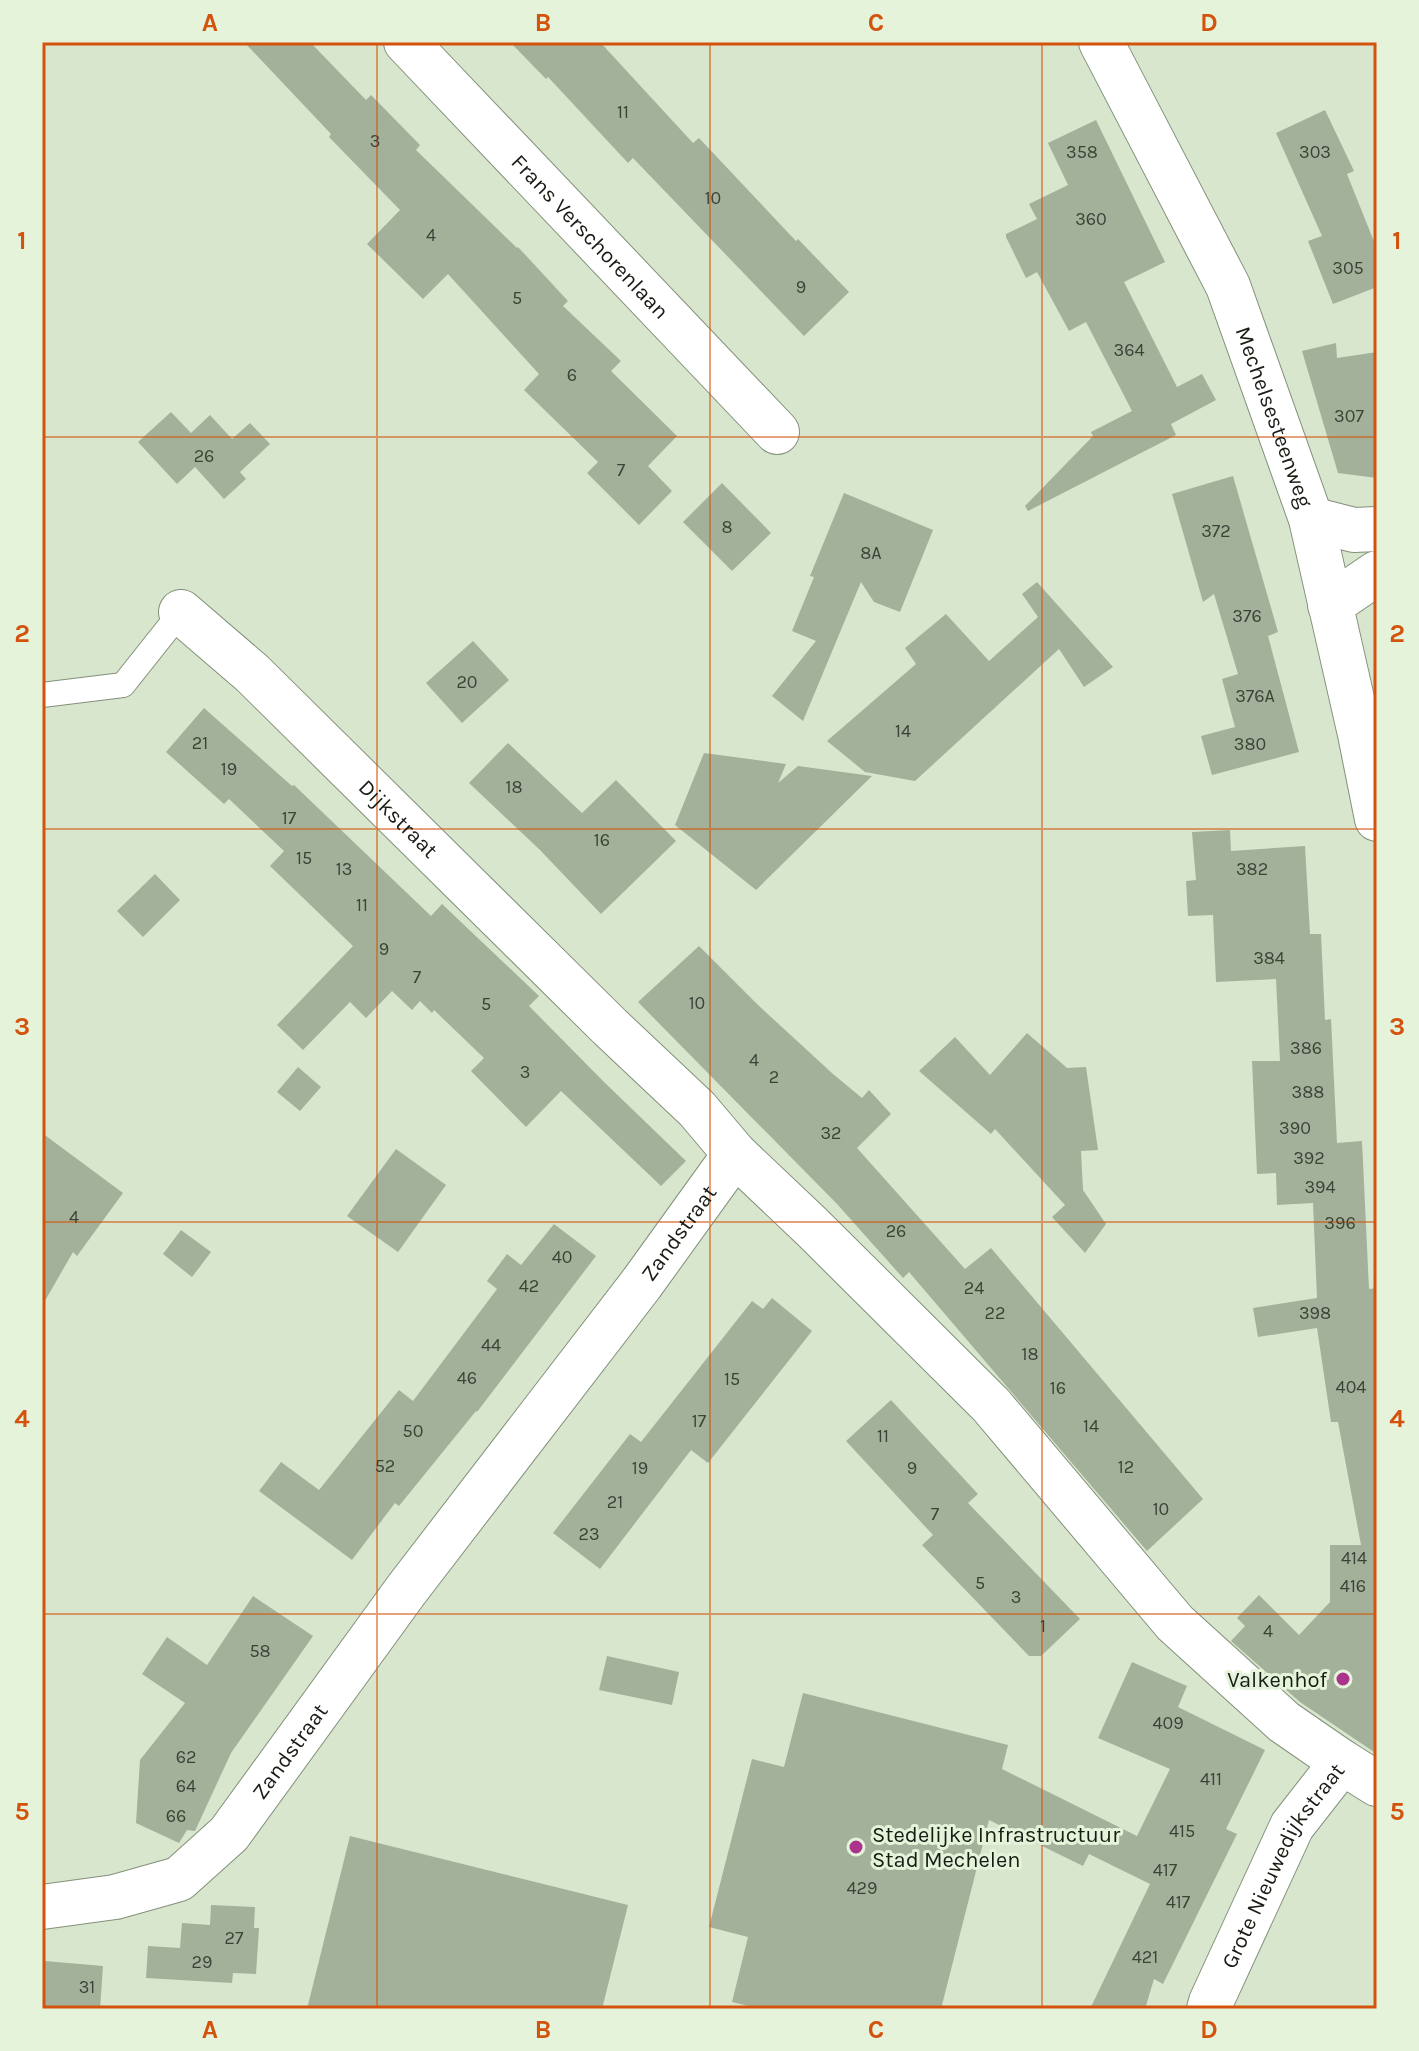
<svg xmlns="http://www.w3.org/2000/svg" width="1419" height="2051" viewBox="0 0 1419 2051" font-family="Karla,sans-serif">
<rect width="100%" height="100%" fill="#d8e6ce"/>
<g fill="#a4b19a">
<polygon points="244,42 310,42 366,100 371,95 420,145 416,150 517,248 518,247 568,301 563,306 621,361 611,371 677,436 648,466 672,491 639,525 587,473 598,462 524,390 539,374 448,274 423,299 367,244 400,210 329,137 331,134"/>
<polygon points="510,42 600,42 693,143 699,138 796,241 798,239 849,292 804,336 633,158 628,163 548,77 546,79"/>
<polygon points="1325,110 1354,171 1347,174 1377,249 1377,287 1333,304 1308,241 1322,236 1276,133"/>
<polygon points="1096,120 1165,262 1124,282 1177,387 1202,374 1216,400 1171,424 1176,435 1028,511 1025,506 1093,436 1091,432 1132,411 1086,322 1069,331 1037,272 1026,278 1006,237 1006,234 1037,219 1029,204 1068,185 1048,143"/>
<polygon points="1336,343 1337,358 1377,352 1377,478 1338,473 1302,351"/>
<polygon points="171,412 191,433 210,415 232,439 250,423 270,444 240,472 246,479 224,499 195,467 177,484 138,442"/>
<polygon points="1233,476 1278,632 1268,636 1299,752 1212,775 1201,736 1235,727 1222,679 1238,674 1214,594 1203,602 1172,494"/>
<polygon points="722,483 771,533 732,571 683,522"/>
<polygon points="844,493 933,530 900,612 874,602 861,582 803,721 772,696 816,641 792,631 814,577 810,576"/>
<polygon points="1037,582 1113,667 1084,687 1059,649 915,781 865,772 827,741 916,664 905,648 946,614 989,661 1038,617 1022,594"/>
<polygon points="473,641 509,680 462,723 426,683"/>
<polygon points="204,708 292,786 294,785 431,916 442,904 539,996 529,1006 604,1082 686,1161 661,1186 561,1091 526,1127 471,1071 484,1058 434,1010 432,1013 420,1001 412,1010 392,991 366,1018 350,1002 303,1050 277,1025 353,946 270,866 284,851 229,799 224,804 166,752"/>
<polygon points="508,743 582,813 616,780 676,841 601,914 540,850 469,783"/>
<polygon points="704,753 786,764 778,783 798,766 872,776 756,890 675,825"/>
<polygon points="1230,830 1231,851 1305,846 1310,934 1321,934 1325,1020 1331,1019 1337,1143 1362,1141 1369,1289 1377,1288 1377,1754 1300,1702 1231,1641 1245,1626 1237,1618 1259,1595 1299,1635 1330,1602 1330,1545 1361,1545 1338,1422 1331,1422 1317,1328 1258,1337 1253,1308 1317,1298 1313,1203 1277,1205 1276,1173 1257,1174 1252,1061 1280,1061 1276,979 1216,982 1213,915 1188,916 1186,881 1196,880 1192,832"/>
<polygon points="155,874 180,900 143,937 117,911"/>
<polygon points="699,946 758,1005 833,1074 862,1098 869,1090 891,1114 857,1148 965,1269 991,1248 1203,1499 1147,1551 909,1272 903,1278 837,1204 638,1002"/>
<polygon points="1027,1033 1067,1068 1086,1067 1098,1150 1081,1151 1083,1190 1106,1224 1085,1253 1052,1217 1065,1205 995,1129 991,1134 919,1071 955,1037 990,1075"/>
<polygon points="298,1067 321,1087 300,1111 277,1092"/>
<polygon points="42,1133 123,1193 77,1256 73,1252 42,1306"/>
<polygon points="396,1149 446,1185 398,1252 347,1216"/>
<polygon points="554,1224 596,1256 477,1412 476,1411 399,1506 395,1503 352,1560 259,1491 281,1462 319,1490 399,1390 413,1401 497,1289 487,1281 507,1254 521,1265"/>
<polygon points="181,1230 211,1252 192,1277 163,1254"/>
<polygon points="772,1298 812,1331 708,1463 691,1450 600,1569 553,1533 630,1434 641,1442 752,1301 763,1309"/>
<polygon points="891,1400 978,1494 968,1503 1080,1619 1041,1656 1029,1656 922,1545 933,1535 846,1441"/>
<polygon points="253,1596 313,1636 231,1753 195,1831 187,1830 179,1843 136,1823 140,1760 185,1703 142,1674 167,1637 207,1665"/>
<polygon points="607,1656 679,1672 672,1705 599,1690"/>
<polygon points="1132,1662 1187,1686 1178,1707 1265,1750 1226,1829 1237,1834 1163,1984 1154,1979 1145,2009 1090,2009 1150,1884 1089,1854 1083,1866 989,1820 941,2009 761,2009 732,2002 748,1937 709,1927 752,1759 784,1767 803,1693 1008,1745 1002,1769 1137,1836 1170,1769 1098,1738"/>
<polygon points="350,1836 628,1905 602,2009 307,2009"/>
<polygon points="211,1905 255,1907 254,1928 259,1928 256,1974 233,1973 232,1983 146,1978 148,1946 180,1948 182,1923 210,1925"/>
<polygon points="45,1961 103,1966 100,2009 42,2009"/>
</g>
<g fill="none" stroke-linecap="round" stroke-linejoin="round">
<defs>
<polyline id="lane" points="42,695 123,685 181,612"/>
<g id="street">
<path id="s1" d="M406 42 777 432"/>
<polyline points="1311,519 1354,530 1377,529"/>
<polyline points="1330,605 1377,573"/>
<path id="s2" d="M181 612 252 673 610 1027 697 1109 735 1154 812 1227 991 1405 1175 1623 1284 1722 1342 1762"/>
<path id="s3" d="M42 1907 115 1897 179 1879 229 1834 407 1589 642 1283 735 1154"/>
<path id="s4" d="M1209 2009 1211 2002 1292 1826 1342 1762 1377 1784"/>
</g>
<g id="secondary">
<path id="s5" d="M1101 42 1228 286 1311 519 1360 734 1377 819"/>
</g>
</defs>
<use href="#lane" stroke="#83907a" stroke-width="26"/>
<use href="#street" stroke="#83907a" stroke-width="46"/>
<use href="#secondary" stroke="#83907a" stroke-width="46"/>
<use href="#lane" stroke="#fff" stroke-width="24"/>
<use href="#street" stroke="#fff" stroke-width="44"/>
<use href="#secondary" stroke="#fff" stroke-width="44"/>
</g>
<path fill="none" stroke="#d3530d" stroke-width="2" stroke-opacity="0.55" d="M377 42V2009M710 42V2009M1042 42V2009M42 437H1377M42 829H1377M42 1222H1377M42 1614H1377"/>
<g fill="#aa348c" stroke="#e5f3db" stroke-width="3">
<circle cx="1343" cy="1679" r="8"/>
<circle cx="856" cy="1847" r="8"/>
</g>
<g text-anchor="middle" stroke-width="6" stroke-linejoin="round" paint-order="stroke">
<g font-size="18" fill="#3b4236">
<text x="623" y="118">11</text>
<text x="375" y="147">3</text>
<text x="1082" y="158">358</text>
<text x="1315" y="158">303</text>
<text x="713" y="204">10</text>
<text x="1091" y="225">360</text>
<text x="431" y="241">4</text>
<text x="1348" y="274">305</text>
<text x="801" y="293">9</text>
<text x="517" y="304">5</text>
<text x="1129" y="356">364</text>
<text x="572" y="381">6</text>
<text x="1349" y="422">307</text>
<text x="204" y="462">26</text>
<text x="621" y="476">7</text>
<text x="727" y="533">8</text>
<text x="1216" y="537">372</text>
<text x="871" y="559">8A</text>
<text x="1247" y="622">376</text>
<text x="467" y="688">20</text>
<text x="1255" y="702">376A</text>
<text x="903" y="737">14</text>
<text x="200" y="749">21</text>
<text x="1250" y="750">380</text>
<text x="229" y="775">19</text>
<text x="514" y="793">18</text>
<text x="289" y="824">17</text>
<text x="602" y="846">16</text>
<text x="304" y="864">15</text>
<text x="344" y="875">13</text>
<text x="1252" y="875">382</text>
<text x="362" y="911">11</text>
<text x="384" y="955">9</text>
<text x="1269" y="964">384</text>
<text x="417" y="983">7</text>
<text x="697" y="1009">10</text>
<text x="486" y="1010">5</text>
<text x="1306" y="1054">386</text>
<text x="754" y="1066">4</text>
<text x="525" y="1078">3</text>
<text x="774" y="1083">2</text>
<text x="1308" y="1098">388</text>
<text x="1295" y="1134">390</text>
<text x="831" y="1139">32</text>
<text x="1309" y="1164">392</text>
<text x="1320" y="1193">394</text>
<text x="74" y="1223">4</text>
<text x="1340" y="1229">396</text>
<text x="896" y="1237">26</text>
<text x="562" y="1263">40</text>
<text x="529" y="1292">42</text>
<text x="974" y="1294">24</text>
<text x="995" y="1319">22</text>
<text x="1315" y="1319">398</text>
<text x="491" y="1351">44</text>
<text x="1030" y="1360">18</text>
<text x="467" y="1384">46</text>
<text x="732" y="1385">15</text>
<text x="1351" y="1393">404</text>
<text x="1058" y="1394">16</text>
<text x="699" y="1427">17</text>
<text x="1091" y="1432">14</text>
<text x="413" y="1437">50</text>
<text x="883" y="1442">11</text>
<text x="385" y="1472">52</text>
<text x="1126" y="1473">12</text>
<text x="640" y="1474">19</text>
<text x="912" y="1474">9</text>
<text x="615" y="1508">21</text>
<text x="1161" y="1515">10</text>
<text x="935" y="1520">7</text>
<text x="589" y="1540">23</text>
<text x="1354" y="1564">414</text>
<text x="980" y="1589">5</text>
<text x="1353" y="1592">416</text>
<text x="1016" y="1603">3</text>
<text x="1043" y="1632">1</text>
<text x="1268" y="1637">4</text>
<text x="260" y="1657">58</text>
<text x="1168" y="1729">409</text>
<text x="186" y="1763">62</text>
<text x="1211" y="1785">411</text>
<text x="186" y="1792">64</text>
<text x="176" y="1822">66</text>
<text x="1182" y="1837">415</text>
<text x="1165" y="1876">417</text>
<text x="862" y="1894">429</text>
<text x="1178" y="1908">417</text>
<text x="234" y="1944">27</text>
<text x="1145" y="1963">421</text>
<text x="202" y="1968">29</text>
<text x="87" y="1993">31</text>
</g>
<g font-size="22" fill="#181d14" stroke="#e5f3db">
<text dy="8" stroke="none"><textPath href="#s1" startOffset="268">Frans Verschorenlaan</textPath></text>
<text dy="8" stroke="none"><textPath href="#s5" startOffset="414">Mechelsesteenweg</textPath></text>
<text dy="8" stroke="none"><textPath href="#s2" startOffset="300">Dijkstraat</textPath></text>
<text dy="8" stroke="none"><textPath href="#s3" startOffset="958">Zandstraat</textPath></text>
<text dy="8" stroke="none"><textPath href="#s3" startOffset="310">Zandstraat</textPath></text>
<text dy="8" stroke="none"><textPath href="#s4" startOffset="162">Grote Nieuwedijkstraat</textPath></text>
</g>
<g font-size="22" fill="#181d14" stroke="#e5f3db" text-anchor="end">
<text x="1327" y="1687">Valkenhof</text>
<text x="872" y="1842" text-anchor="start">Stedelijke Infrastructuur<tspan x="872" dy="25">Stad Mechelen</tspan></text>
</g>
</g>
<rect width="1419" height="2051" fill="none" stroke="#e5f3db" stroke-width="88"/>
<rect x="44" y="44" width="1331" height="1963" fill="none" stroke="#d3530d" stroke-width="3"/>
<g font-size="26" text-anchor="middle" font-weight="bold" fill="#d3530d">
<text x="210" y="31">A</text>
<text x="543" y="31">B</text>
<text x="876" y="31">C</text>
<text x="1209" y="31">D</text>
<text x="22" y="249">1</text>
<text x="1397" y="249">1</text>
<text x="22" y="642">2</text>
<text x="1397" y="642">2</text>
<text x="22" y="1035">3</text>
<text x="1397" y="1035">3</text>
<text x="22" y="1427">4</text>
<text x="1397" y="1427">4</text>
<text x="22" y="1820">5</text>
<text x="1397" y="1820">5</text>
<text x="210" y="2038">A</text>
<text x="543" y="2038">B</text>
<text x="876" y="2038">C</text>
<text x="1209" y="2038">D</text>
</g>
</svg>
